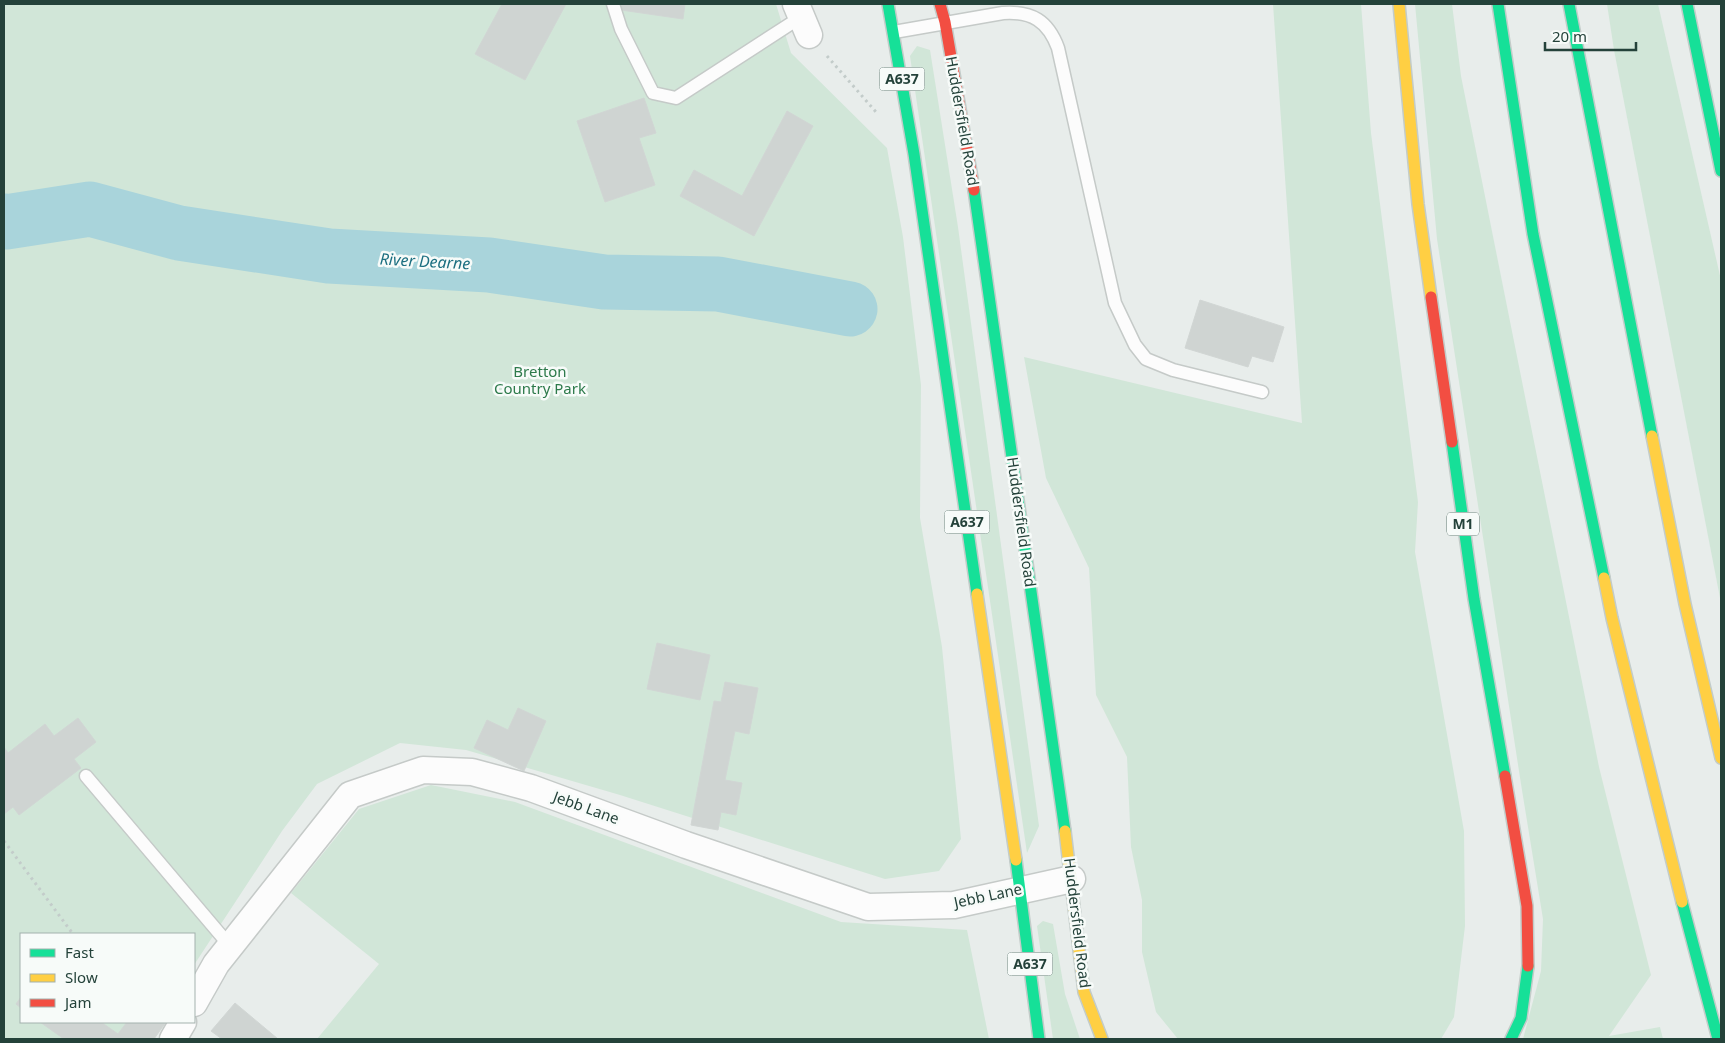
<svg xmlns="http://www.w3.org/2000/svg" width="1725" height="1043" viewBox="0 0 1725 1043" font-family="'Noto Sans',sans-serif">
<rect width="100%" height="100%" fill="#e8edeb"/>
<g fill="#d1e6d8">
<polygon points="4,4 776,4 791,53 887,148 903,237 921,385 920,518 942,647 961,839 939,871 885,879 620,795 466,750 400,743 317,784 282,831 194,965 194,934 21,934 21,1022 156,1022 145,1039 4,1039"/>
<polygon points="1273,4 1361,4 1371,133 1418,502 1415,552 1464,831 1465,926 1454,1017 1441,1039 1178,1039 1156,1012 1142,952 1142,900 1131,847 1127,757 1096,695 1089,568 1046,478 1024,357 1302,423"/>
<polygon points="1415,4 1452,4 1461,76 1599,767 1651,975 1609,1036 1660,1027 1663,1039 1523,1039 1541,971 1543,919 1521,784 1437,239"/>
<polygon points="1607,4 1658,4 1721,280 1721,603 1614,50"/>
<polygon points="917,46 930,50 958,227 1039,826 1027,853 910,56"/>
<polygon points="431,785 515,802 841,922 967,930 989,1039 317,1039 379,964 291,893 359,809"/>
<polygon points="1043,921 1053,924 1065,994 1080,1039 1053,1039 1037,926"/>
</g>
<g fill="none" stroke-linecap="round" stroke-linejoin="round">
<polyline stroke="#a9d4db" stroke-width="55" points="4,221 6,222 90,209 179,233 329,256 489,265 604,282 718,284 850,309"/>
</g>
<g fill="#cfd4d2" stroke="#d1d6d4">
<polygon points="502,4 566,4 525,80 475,54"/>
<polygon points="622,4 685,4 683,19 621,10"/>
<polygon points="644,98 656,133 639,138 655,185 605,202 577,121"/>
<polygon points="787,111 813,126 754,236 680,196 694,170 742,196"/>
<polygon points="1200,300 1284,327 1273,362 1252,356 1248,367 1185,348"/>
<polygon points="657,643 710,655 700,700 647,689"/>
<polygon points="725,682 758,688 749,734 735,731 725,780 742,783 736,815 721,812 718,830 691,825 714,701 721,702"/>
<polygon points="518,708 546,721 524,771 474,748 487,720 508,730"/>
<polygon points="78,718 96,742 74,759 81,768 19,815 13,807 4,814 4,747 8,753 45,724 54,736"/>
<polygon points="21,997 21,1008 16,1004"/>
<polygon points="235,1003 278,1039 222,1039 211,1031"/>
<polygon points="40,1022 101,1022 118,1034 127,1022 166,1022 154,1039 64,1039"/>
</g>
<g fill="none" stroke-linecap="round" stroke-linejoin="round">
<defs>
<g id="lane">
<polyline points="613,4 621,29 653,93 676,98 801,17"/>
<path d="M894 32 1003 13C1032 11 1048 21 1058 48L1115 303 1135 345 1146 359 1173 370 1262 392"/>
<polyline points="86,776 230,946"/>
</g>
<g id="street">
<polyline points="796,4 809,35"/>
<polyline points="194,1003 216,964 350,795 423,770 472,772 531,788 686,845 868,907 954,905 1072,879"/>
<polyline points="173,1039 183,1022"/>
</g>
<g id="fast">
<polyline points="888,4 914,154 977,594"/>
<polyline points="1498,4 1533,234 1604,578"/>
<polyline points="1569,4 1652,436"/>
<polyline points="1687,4 1721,171"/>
<polyline points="974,190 1065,831"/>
<polyline points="1452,442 1474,599 1505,776"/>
<polyline points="1016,860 1039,1039"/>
<polyline points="1682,902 1718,1039"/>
<polyline points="1511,1039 1521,1018 1528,966"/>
</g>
<g id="slow">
<polyline points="1399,4 1418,204 1431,297"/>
<polyline points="1652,436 1685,604 1721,758"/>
<polyline points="1604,578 1612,618 1682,902"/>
<polyline points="977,594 1016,860"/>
<polyline points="1065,831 1084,992 1102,1039"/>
</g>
<g id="jam">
<polyline points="940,4 945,22 974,190"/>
<polyline points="1431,297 1452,442"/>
<polyline points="1505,776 1527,906 1528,966"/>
</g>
</defs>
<use href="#lane" stroke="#c5cac8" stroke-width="15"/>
<use href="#street" stroke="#c5cac8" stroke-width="29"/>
<use href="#fast" stroke="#c3ccc9" stroke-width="14"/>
<use href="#slow" stroke="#c3ccc9" stroke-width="14"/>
<use href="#jam" stroke="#c3ccc9" stroke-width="14"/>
<g stroke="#c3ccca" stroke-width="3" stroke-dasharray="2.5 4" stroke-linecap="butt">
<polyline points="827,56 876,112"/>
<polyline points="4,841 73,934"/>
</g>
<use href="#lane" stroke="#fcfcfc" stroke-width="12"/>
<use href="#street" stroke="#fcfcfc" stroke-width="26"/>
<use href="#fast" stroke="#16e098" stroke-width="11"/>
<use href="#slow" stroke="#ffcf43" stroke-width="11"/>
<use href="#jam" stroke="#f24e42" stroke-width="11"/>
</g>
<g text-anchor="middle" stroke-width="5" stroke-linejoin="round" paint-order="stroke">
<g fill="#f7fbf9" stroke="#637a73" stroke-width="1">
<rect x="879.5" y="67.5" width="45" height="23" rx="4"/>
<rect x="944.5" y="510.5" width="45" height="23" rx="4"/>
<rect x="1447" y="512.5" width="32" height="23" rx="4"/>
<rect x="1007.5" y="952.5" width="45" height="23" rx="4"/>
</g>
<g font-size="14" font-weight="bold" fill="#24423a">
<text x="902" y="84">A637</text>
<text x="967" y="527">A637</text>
<text x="1463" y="529">M1</text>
<text x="1030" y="969">A637</text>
</g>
<g font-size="15" fill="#24423a" stroke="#f7fbf9">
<text transform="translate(962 121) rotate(80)" y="5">Huddersfield Road</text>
<text transform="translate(1021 522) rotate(82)" y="5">Huddersfield Road</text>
<text transform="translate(586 808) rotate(20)" y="5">Jebb Lane</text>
<text transform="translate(988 896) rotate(-12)" y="5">Jebb Lane</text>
<text transform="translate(1077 923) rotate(83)" y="5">Huddersfield Road</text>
</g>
<g font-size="15" fill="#2d7a4b" stroke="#f7fbf9">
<text x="540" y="377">Bretton<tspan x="540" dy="17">Country Park</tspan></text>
</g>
<g font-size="16" font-style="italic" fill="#1c6f80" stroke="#f7fbf9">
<text transform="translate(425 261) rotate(3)" y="6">River Dearne</text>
</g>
</g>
<rect width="1725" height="1043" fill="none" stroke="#24423a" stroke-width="10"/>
<rect x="20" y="933" width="175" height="90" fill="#f7fbf9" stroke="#a3b1ad"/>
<rect x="30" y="949" width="25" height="8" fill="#16e098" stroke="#a3b1ad"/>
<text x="65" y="958" font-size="15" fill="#24423a">Fast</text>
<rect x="30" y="974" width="25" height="8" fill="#ffcf43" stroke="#a3b1ad"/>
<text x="65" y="983" font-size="15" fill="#24423a">Slow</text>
<rect x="30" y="999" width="25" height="8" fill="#f24e42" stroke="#a3b1ad"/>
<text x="65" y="1008" font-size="15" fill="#24423a">Jam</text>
<path d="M1545 42v8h91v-8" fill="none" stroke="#24423a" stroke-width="2.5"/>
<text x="1552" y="42" font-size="15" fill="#24423a" stroke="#f7fbf9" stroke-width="4" paint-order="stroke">20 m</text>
</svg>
